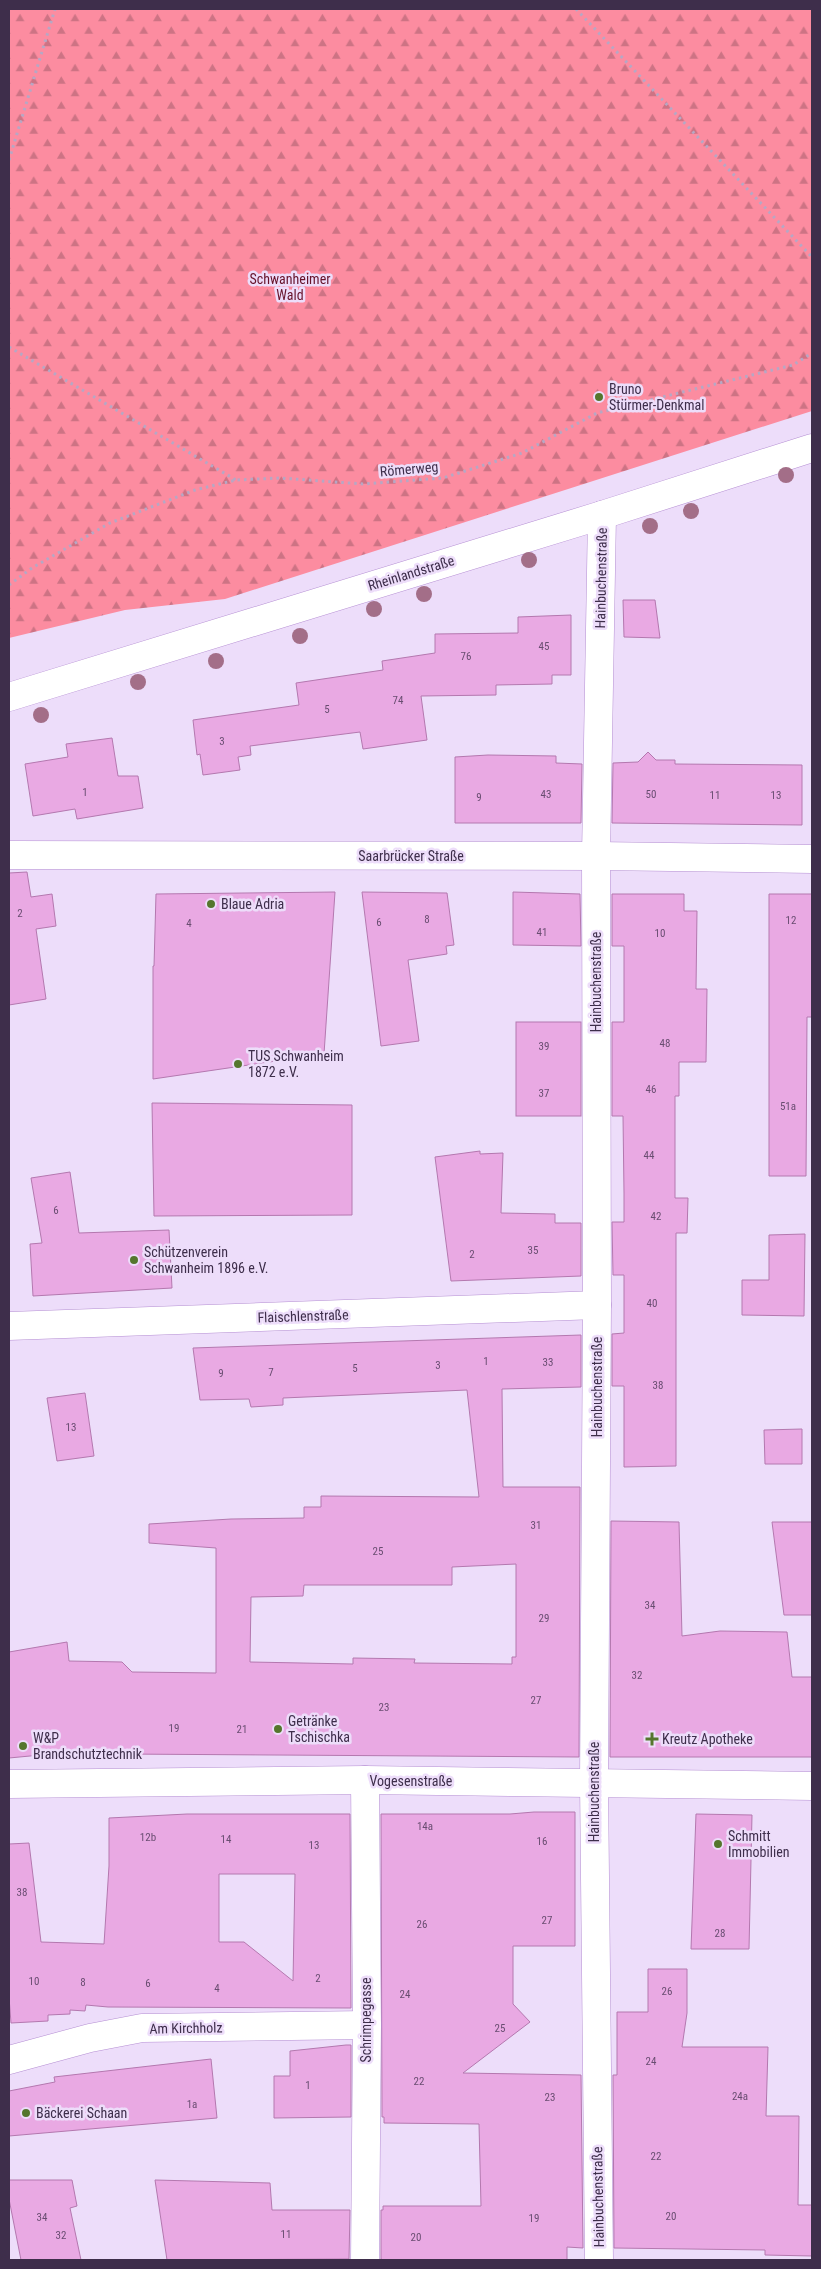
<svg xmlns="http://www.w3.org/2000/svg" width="821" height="2269" viewBox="0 0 821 2269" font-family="'Roboto Condensed',sans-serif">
<defs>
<pattern id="forest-firs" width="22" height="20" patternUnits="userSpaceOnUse" patternTransform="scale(1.25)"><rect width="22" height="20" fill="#fc8ca0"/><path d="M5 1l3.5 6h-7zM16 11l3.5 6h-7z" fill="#cd7384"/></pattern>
</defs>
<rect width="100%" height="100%" fill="#edddfa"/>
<polygon fill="url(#forest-firs)" points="9,9 812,9 812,411 225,599 125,610 9,638"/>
<g fill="#e9a9e3" stroke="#b478af" fill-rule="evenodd">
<polygon points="623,600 655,600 660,638 624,637"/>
<polygon points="571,615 571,675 552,675 552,684 496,685 496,695 421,696 427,740 363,749 360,732 250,746 251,755 238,757 240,770 203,775 200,754 197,755 193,720 299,705 296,683 383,670 382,661 435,653 435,634 518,633 518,617"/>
<polygon points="112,738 118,776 138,776 143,808 77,819 75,809 33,816 25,764 68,757 66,744"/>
<polygon points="648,752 656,760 675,760 675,764 802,765 802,825 612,823 613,763 638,762"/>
<polygon points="488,755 556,756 556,763 582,764 581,823 455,823 455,757"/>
<polygon points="27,872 31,897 52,894 56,926 36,929 46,999 9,1005 9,873"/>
<polygon points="335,892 324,1054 153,1079 153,966 154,966 156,894"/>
<polygon points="362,892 447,893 454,945 446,946 447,954 408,960 419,1041 381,1046"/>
<polygon points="513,892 580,894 581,946 513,945"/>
<polygon points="612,894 684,894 684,911 697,911 696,989 707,989 706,1062 679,1062 679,1096 675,1096 675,1198 688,1198 687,1233 676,1233 676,1466 624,1467 624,1386 612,1386 612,1334 624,1333 624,1275 613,1275 612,1222 624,1222 624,1193 623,1116 612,1116 612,1022 624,1022 624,946 612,946"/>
<polygon points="769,894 812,894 812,1017 807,1017 806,1176 769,1176"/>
<rect x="516" y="1022" width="65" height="94"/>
<polygon points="152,1103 352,1105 352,1215 154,1216"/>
<polygon points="480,1151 480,1154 503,1153 501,1213 555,1214 555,1223 581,1223 581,1276 451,1281 435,1157"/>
<polygon points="70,1172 79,1233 169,1230 172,1288 33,1296 30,1244 42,1243 31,1178"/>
<polygon points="805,1234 804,1316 742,1315 742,1280 769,1280 769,1235"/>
<path d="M581 1335V1387L502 1389 503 1487H580L579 1757 121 1754H51L9 1758V1652L67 1642 69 1661 122 1662 132 1672 216 1673V1548L149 1543V1524L231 1519 304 1518V1507H321V1496L479 1497 467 1390 283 1398V1405L251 1407 249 1399 200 1400 193 1348ZM516 1564V1657H512V1664L414 1663 415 1659 353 1658V1664L250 1662 251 1597 303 1596 304 1585H452V1567Z"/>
<polygon points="85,1393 94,1456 57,1461 47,1398"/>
<polygon points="802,1429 802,1464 765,1464 764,1430"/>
<polygon points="611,1521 679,1522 682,1636 720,1631 787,1632 792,1677 812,1677 812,1757 610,1757"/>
<polygon points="772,1522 812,1522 812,1615 784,1615"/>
<polygon points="534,1812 575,1812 575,1946 513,1946 513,2004 530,2022 463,2073 581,2075 583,2248 567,2247 567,2260 383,2260 381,2259 381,2210 383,2210 383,2206 481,2206 479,2124 384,2123 384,2117 382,2117 381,1814 510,1814"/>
<path d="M187 1814H350L351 2008 108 2007 86 2005 85 2011 70 2010V2014L48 2015V2021L11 2023 9 1997V1844L29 1843 41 1942 104 1944 109 1866V1818ZM219 1874H295L293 1981 244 1942H219Z"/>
<polygon points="696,1814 752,1815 749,1949 691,1949"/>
<polygon points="648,1969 687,1969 687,2013 682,2047 768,2047 766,2116 799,2116 798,2205 812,2205 812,2256 765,2255 765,2250 614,2248 613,2075 617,2075 617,2012 648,2012"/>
<polygon points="346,2045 351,2045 351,2117 274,2118 274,2076 290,2076 290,2051"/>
<polygon points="211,2059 217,2118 9,2136 9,2091 55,2082 54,2077"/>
<polygon points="9,2180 72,2180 77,2206 70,2208 81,2260 21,2260 9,2199"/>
<polygon points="155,2180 270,2183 272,2210 350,2210 349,2259 167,2260"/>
</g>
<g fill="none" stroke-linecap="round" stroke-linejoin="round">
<defs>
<g id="street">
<polyline points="9,697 602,515 812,448"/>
<polyline points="9,855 596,856 812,859"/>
<polyline points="9,1326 597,1305"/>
<polyline points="9,1784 365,1780 812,1786"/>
<polyline points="9,2060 90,2038 142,2028 367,2025"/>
<polyline points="365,2260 367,2025 365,1780"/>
<polyline points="599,2260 594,1782 597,1305 596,856 602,515"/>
</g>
</defs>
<use href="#street" stroke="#b58fd3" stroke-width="29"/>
<g stroke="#b7a7c4" stroke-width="3" stroke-dasharray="2.5 4" stroke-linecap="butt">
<polyline points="576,9 812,257"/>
<polyline points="9,160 55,9"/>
<polyline points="9,347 236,480"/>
<polyline points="9,585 32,568 110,523 195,490 236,480 280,478 363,484 443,478 522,453 597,413 793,365 812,353"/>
</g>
<use href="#street" stroke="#fff" stroke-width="28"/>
</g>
<g fill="#a36e88">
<circle cx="786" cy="475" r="8"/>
<circle cx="691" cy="511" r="8"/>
<circle cx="650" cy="526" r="8"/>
<circle cx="529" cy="560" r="8"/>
<circle cx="424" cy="594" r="8"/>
<circle cx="374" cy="609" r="8"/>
<circle cx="300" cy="636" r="8"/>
<circle cx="216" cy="661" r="8"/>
<circle cx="138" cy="682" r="8"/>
<circle cx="41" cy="715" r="8"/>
</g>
<g fill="#55762d" stroke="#edddfa" stroke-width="2">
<circle cx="599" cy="397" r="5"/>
<circle cx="211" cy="904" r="5"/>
<circle cx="238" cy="1064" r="5"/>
<circle cx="134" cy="1260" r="5"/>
<circle cx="278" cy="1729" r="5"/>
<path d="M649.5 1731.5h5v5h5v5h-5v5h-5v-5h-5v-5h5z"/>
<circle cx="23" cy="1746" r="5"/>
<circle cx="718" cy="1844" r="5"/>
<circle cx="26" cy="2113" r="5"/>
</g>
<g text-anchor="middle" stroke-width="5" stroke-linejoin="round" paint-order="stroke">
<g font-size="11" fill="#694d71">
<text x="544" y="650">45</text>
<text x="466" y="660">76</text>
<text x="398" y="704">74</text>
<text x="327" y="713">5</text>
<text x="222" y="745">3</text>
<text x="85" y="796">1</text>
<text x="546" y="798">43</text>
<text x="651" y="798">50</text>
<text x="715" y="799">11</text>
<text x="776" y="799">13</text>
<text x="479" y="801">9</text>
<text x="20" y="917">2</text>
<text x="427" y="923">8</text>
<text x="791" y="924">12</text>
<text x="379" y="926">6</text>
<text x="189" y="927">4</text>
<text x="542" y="936">41</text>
<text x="660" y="937">10</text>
<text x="665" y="1047">48</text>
<text x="544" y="1050">39</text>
<text x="651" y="1093">46</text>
<text x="544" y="1097">37</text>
<text x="788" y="1110">51a</text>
<text x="649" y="1159">44</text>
<text x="56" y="1214">6</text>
<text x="656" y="1220">42</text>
<text x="533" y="1254">35</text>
<text x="472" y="1258">2</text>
<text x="652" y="1307">40</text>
<text x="486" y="1365">1</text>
<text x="548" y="1366">33</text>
<text x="438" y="1369">3</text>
<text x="355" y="1372">5</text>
<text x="271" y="1376">7</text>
<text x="221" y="1377">9</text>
<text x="658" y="1389">38</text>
<text x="71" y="1431">13</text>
<text x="536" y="1529">31</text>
<text x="378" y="1555">25</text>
<text x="650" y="1609">34</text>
<text x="544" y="1622">29</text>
<text x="637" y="1679">32</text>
<text x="536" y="1704">27</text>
<text x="384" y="1711">23</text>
<text x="174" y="1732">19</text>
<text x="242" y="1733">21</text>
<text x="425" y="1830">14a</text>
<text x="148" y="1841">12b</text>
<text x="226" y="1843">14</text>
<text x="542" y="1845">16</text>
<text x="314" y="1849">13</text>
<text x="22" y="1896">38</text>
<text x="547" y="1924">27</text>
<text x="422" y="1928">26</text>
<text x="720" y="1937">28</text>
<text x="318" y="1982">2</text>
<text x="34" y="1985">10</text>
<text x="83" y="1986">8</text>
<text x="148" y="1987">6</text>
<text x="217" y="1992">4</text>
<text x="667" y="1995">26</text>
<text x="405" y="1998">24</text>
<text x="500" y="2032">25</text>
<text x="651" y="2065">24</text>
<text x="419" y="2085">22</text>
<text x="308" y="2089">1</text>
<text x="740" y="2100">24a</text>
<text x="550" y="2101">23</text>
<text x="192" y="2108">1a</text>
<text x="656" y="2160">22</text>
<text x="671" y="2220">20</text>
<text x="42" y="2221">34</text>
<text x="534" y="2222">19</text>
<text x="286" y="2238">11</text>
<text x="61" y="2239">32</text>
<text x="416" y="2241">20</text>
</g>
<g font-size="14" fill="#67132b" stroke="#edddfa">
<text x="290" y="284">Schwanheimer<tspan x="290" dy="16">Wald</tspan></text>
</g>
<g font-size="14" fill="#3e2e4b" stroke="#edddfa" text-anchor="start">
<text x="609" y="394">Bruno<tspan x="609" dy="16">Stürmer-Denkmal</tspan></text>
<text x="221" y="909">Blaue Adria</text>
<text x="248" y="1061">TUS Schwanheim<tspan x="248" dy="16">1872 e.V.</tspan></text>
<text x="144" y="1257">Schützenverein<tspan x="144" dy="16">Schwanheim 1896 e.V.</tspan></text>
<text x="288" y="1726">Getränke<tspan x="288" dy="16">Tschischka</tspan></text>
<text x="33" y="1743">W&amp;P<tspan x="33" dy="16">Brandschutztechnik</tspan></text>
<text x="662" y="1744">Kreutz Apotheke</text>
<text x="728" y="1841">Schmitt<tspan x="728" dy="16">Immobilien</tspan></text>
<text x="36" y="2118">Bäckerei Schaan</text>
</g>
<g font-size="14" fill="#3e2e4b" stroke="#edddfa">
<text transform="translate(409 469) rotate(-5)" y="5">Römerweg</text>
<text transform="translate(411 573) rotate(-17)" y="5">Rheinlandstraße</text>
<text transform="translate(601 578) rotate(-89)" y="5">Hainbuchenstraße</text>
<text x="411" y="861">Saarbrücker Straße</text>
<text transform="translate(596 982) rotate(-90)" y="5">Hainbuchenstraße</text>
<text transform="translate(303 1316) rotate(-2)" y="5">Flaischlenstraße</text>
<text transform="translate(597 1387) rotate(-90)" y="5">Hainbuchenstraße</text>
<text x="411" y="1786">Vogesenstraße</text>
<text transform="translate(594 1792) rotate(-90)" y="5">Hainbuchenstraße</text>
<text transform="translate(366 2020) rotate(-90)" y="5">Schrimpegasse</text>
<text transform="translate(186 2028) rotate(-1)" y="5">Am Kirchholz</text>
<text transform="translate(598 2197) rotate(-91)" y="5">Hainbuchenstraße</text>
</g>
</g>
<rect width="821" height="2269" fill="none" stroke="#3e2e4b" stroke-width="20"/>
</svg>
